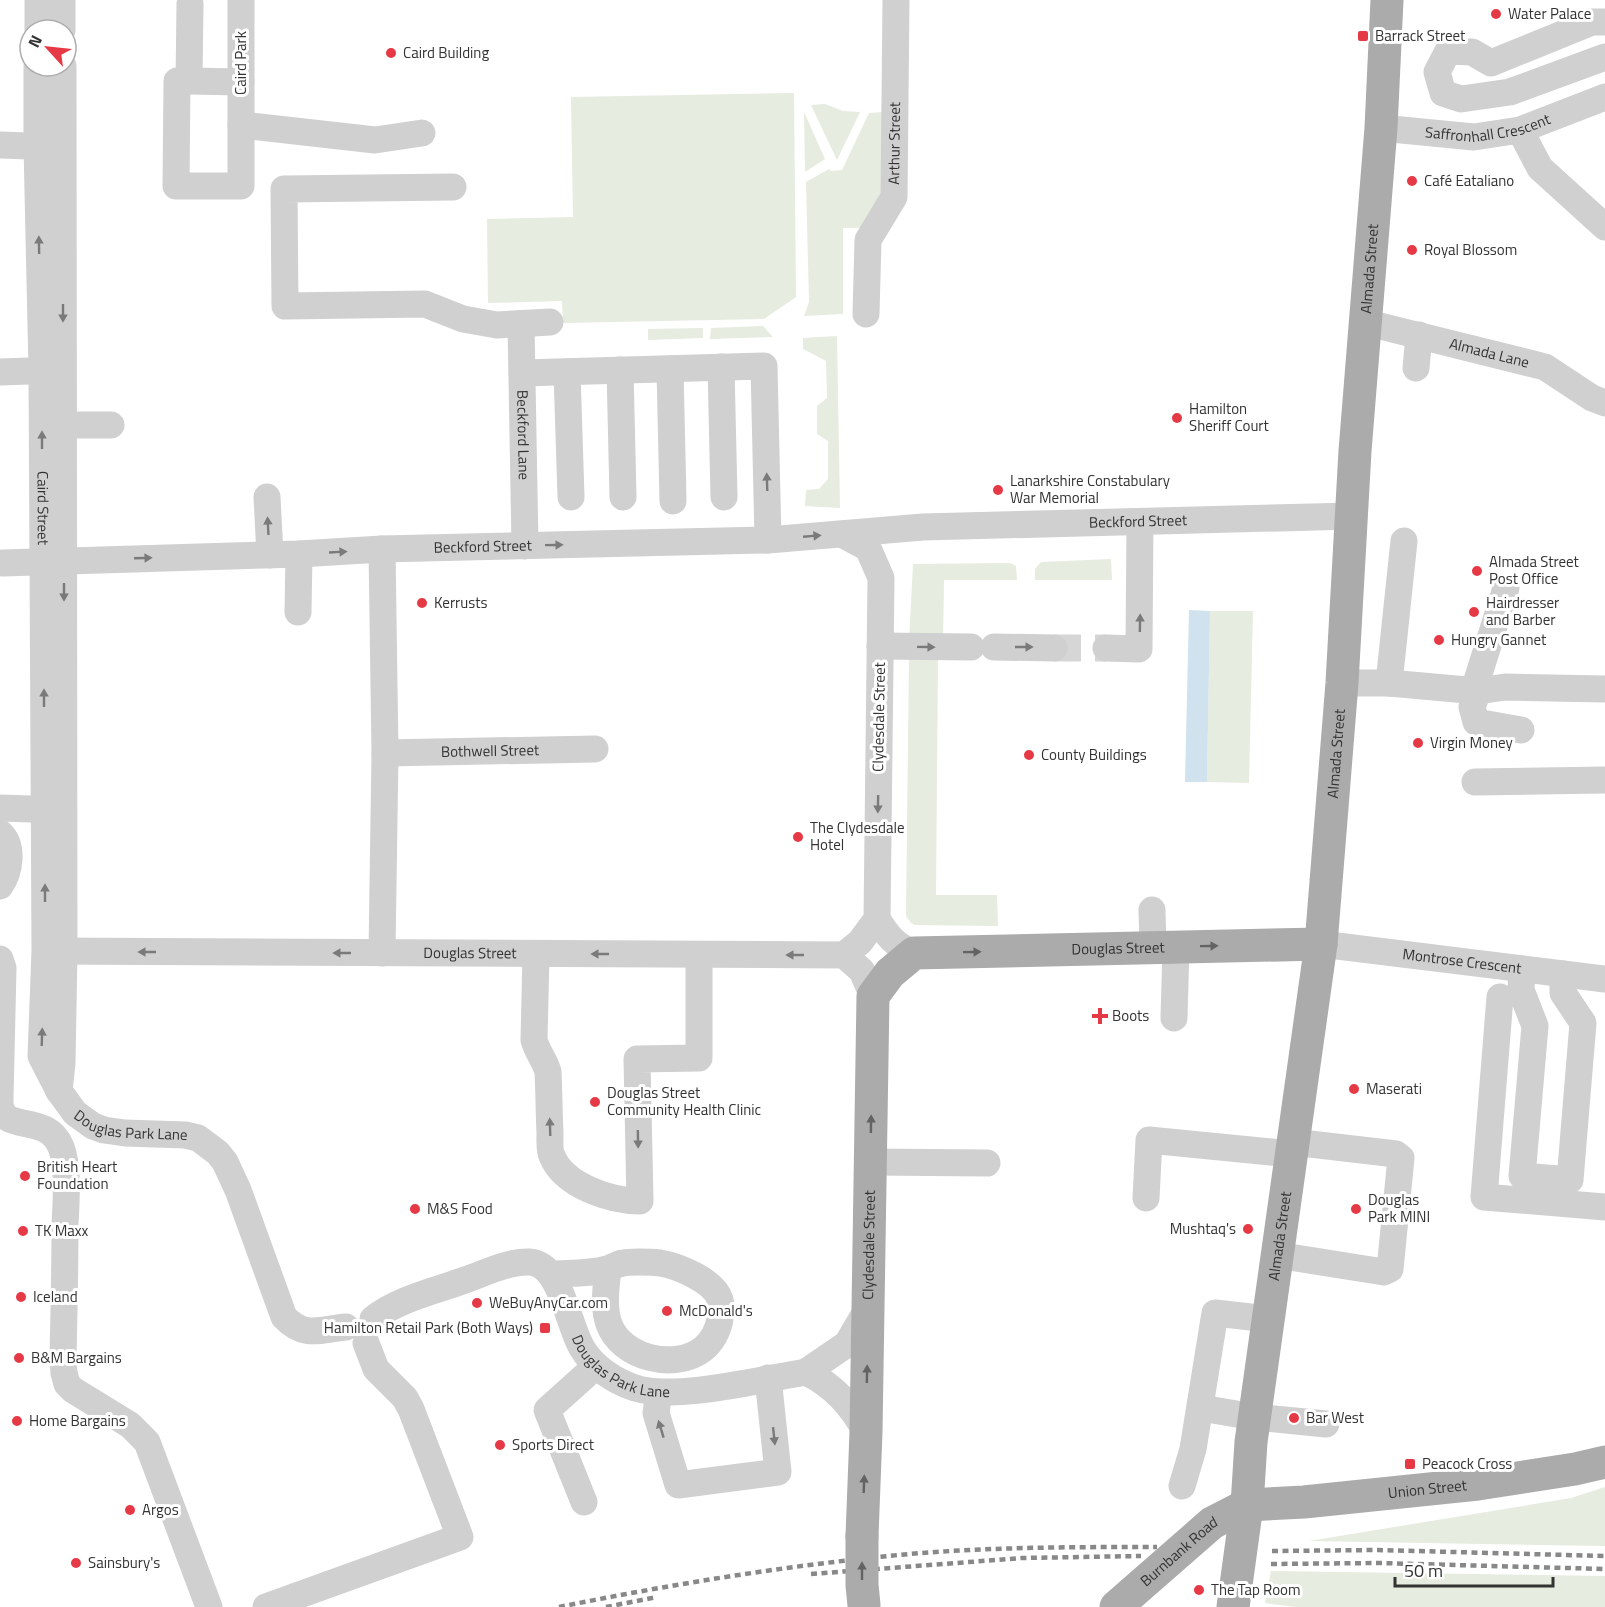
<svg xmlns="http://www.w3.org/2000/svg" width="1605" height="1607" viewBox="0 0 1605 1607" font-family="'Titillium Web',sans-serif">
<rect width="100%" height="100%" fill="#fff"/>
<g fill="#e6ecdf">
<polygon points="794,93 796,297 764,319 563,323 562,301 488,303 487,219 573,217 571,97"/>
<polygon points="825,104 843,111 860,112 837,160 811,105"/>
<polygon points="804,112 825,159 805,172"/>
<polygon points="883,112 886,195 865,228 843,228 843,314 804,316 809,302 806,182 829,169 831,171 842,170 869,113"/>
<polygon points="763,326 773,337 710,339 711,328"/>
<polygon points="703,328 703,338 648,340 648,329"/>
<polygon points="837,336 840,508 805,506 806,490 819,489 828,479 828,441 817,434 817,406 827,398 826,361 803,349 803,338"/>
<polygon points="1111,559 1112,580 1035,580 1035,569 1041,562"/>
<polygon points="1010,563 1016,566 1017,580 944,580 943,642 909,641 913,564"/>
<polygon points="1210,611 1253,611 1249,783 1207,782"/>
<polygon points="909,656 938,656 936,895 997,895 998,926 915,925 911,923 906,916"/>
<polygon points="1605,1487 1605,1546 1309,1541 1571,1498"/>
<polygon points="1271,1571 1605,1576 1605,1607 1295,1607 1265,1603"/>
</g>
<polygon fill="#cfe2ee" points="1189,610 1210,611 1207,782 1185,782"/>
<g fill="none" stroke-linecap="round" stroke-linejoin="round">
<polyline stroke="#d6d6d6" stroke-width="27" stroke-dasharray="27 14" stroke-linecap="butt" points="1054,648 1106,648"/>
<g stroke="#d0d0d0" stroke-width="27">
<polyline points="62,0 62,30"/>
<polyline points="190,4 189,81 177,81 176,186 241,186 241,0"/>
<polyline points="1605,22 1592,22 1491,63 1472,52 1448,51 1437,72 1443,93 1461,99 1510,92 1605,57"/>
<polyline points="38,30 38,0"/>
<path id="s1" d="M37 66V146L42 370 45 951 41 1056 59 1091 75 1113 93 1126 104 1130 125 1133 185 1135 198 1138 218 1153 225 1162 238 1190 284 1317C305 1339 321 1329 346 1327"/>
<polyline points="189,81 241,82"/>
<polyline points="241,125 375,140 422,133"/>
<path id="s2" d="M1381 128 1474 137 1520 130 1605 97"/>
<polyline points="1520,130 1540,168 1605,227"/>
<polyline points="0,145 56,147"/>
<polyline points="453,187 284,189 285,306 425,304 463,319 497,325 550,322"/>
<path id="s3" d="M866 314 868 240 894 197 896 0"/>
<path id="s4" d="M1364 322 1545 367 1592 398 1605 403"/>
<path id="s5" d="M521 324 525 546"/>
<polyline points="721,367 724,497"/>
<polyline points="1416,368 1419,335"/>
<polyline points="670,369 673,501"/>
<polyline points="620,370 623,497"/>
<polyline points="0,372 59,370"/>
<polyline points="567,372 571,497"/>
<polyline points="522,373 764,366 768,540"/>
<polyline points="63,425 111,425"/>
<polyline points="267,497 270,555"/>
<polyline points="842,534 868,548 881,578 877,919 860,942 844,955"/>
<path id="s6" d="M3 563 299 554 382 549 768 540 923 527 1353 516"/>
<polyline points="298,612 299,554"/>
<polyline points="880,646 971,647"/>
<polyline points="994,647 1054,648"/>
<polyline points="1106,648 1139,649 1140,522"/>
<polyline points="1342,683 1389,683 1478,691 1505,687 1605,689"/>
<polyline points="1389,683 1404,541"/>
<polyline points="1474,690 1506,588"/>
<polyline points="1478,691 1472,707 1476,722 1521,730"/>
<path id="s7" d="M385 753 595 749"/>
<polyline points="1475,782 1605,780"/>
<polyline points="0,808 63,810"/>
<path d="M0 833C14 846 10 872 0 886"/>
<polyline points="1152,910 1153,948"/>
<path d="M877 919C887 935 895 946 914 953"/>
<path id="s8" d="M1321 944 1605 979"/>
<path id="s9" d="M48 951 844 955 862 971 873 996"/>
<polyline points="382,953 385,753 382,549"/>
<path d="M536 954 534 1040C537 1052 545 1060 548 1072 549 1092 549 1112 550 1133 550 1140 549 1150 552 1156 564 1186 611 1201 640 1201L637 1059 699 1058V955"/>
<polyline points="0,959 3,968 0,1099"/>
<polyline points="1522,969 1521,990 1535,1026 1522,1176 1570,1180 1583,1023 1563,993 1563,974"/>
<polyline points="1500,997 1484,1197 1605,1207"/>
<polyline points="1174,1018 1176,947"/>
<polyline points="59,1091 62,1063 64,952 63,66"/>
<path d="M0 1103C2 1135 46 1111 61 1147 69 1168 66 1202 65 1225 65 1269 64 1314 63 1358L64 1373 67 1384 73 1390 130 1425 147 1442 209 1607"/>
<polyline points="870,1162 987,1163"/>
<polyline points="1146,1198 1149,1140 1291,1154"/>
<polyline points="1277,1255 1384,1272 1390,1269 1401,1158 1396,1154 1293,1142"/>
<path d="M552 1274C570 1273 590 1274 607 1269 611 1268 615 1265 619 1264 627 1261 652 1262 660 1263 678 1266 715 1281 720 1300 722 1306 721 1312 720 1318 719 1329 712 1342 703 1349 675 1371 621 1358 609 1324 603 1308 606 1286 608 1269"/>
<path id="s10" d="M373 1319C398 1299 435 1291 465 1280 485 1273 509 1261 530 1262 561 1264 568 1325 582 1348 593 1367 614 1381 635 1388 676 1401 762 1379 806 1372 834 1386 851 1405 866 1432"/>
<polyline points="806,1372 847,1344 868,1308"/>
<polyline points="659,1392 656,1413 678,1485 778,1472 768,1378"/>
<polyline points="1201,1408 1254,1417 1326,1424"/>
<polyline points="1182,1486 1193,1449 1215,1313 1268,1319"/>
<polyline points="584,1502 547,1410 596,1366"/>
<polyline points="266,1607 460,1537 411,1409 405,1398 376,1369 366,1343"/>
</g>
<g stroke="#ababab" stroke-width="33">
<path id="s11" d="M862 1536 866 1432 873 996 890 973 914 953 1321 944"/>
<path id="s12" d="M1116 1607 1212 1523 1247 1505 1304 1502 1478 1484 1575 1469 1605 1462"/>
<path id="s13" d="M1233 1607 1247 1505 1251 1442 1321 944 1342 683 1355 451 1381 128 1387 0"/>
</g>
<g stroke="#888" stroke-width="4.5" stroke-dasharray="6 4.5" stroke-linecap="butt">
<polyline points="1272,1551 1378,1550 1605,1556"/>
<polyline points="1271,1564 1379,1563 1605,1569"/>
<polyline points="811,1574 1022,1558 1141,1556"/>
<path d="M559 1607C668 1585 778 1567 888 1556 977 1547 1067 1547 1157 1547"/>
<polyline points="606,1607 657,1597"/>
</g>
<polyline stroke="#ababab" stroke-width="33" points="862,1536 862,1585 864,1605"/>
</g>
<defs><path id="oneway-solid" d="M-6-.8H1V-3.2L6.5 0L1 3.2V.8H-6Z" transform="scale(1.5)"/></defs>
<g fill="#7a7a7a">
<use href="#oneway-solid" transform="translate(39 245) rotate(-91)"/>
<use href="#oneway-solid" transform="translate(63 313) rotate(90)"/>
<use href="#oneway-solid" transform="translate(42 440) rotate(-90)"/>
<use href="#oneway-solid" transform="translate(767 482) rotate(-92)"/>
<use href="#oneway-solid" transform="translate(268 526) rotate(-93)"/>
<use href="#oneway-solid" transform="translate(812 536) rotate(-5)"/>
<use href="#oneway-solid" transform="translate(554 545) rotate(-1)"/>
<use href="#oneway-solid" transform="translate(338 552) rotate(-3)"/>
<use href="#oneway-solid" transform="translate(143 558) rotate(-2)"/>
<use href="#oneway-solid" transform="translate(64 592) rotate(90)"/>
<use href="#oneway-solid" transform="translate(1140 623) rotate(-89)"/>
<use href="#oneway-solid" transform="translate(926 647) rotate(1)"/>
<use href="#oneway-solid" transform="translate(1024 647)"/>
<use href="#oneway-solid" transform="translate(44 698) rotate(-90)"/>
<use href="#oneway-solid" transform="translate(878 804) rotate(91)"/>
<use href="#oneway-solid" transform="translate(45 893) rotate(-90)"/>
<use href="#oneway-solid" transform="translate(147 952) rotate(-180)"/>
<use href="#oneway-solid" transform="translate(342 953) rotate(-180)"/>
<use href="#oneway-solid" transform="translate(600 954) rotate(-180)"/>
<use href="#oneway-solid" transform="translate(795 955) rotate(-180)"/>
<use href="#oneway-solid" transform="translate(42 1037) rotate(-88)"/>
<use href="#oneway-solid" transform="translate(550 1127) rotate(-92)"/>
<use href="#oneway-solid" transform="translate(638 1139) rotate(89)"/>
<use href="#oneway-solid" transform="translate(661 1429) rotate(-107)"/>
<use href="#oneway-solid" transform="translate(774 1436) rotate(84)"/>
</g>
<g fill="#636363">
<use href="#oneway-solid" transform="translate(1209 946) rotate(-1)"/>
<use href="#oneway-solid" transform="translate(972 952) rotate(-1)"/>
<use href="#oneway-solid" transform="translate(871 1124) rotate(-89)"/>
<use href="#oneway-solid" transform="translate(867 1374) rotate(-89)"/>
<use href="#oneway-solid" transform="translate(864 1484) rotate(-88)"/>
<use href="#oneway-solid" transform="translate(862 1571) rotate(-90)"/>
</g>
<g fill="#e63946" stroke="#fff" stroke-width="2">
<circle cx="1496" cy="14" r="6"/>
<rect x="1357" y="30" width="12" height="12" rx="3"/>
<circle cx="391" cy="53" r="6"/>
<circle cx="1412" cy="181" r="6"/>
<circle cx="1412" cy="250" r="6"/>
<circle cx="1177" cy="418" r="6"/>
<circle cx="998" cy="490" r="6"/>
<circle cx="1477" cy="571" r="6"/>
<circle cx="422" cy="603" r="6"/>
<circle cx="1474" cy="612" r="6"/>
<circle cx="1439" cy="640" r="6"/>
<circle cx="1418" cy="743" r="6"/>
<circle cx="1029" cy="755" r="6"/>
<circle cx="798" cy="837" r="6"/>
<path d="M1097 1007h6v6h6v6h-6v6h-6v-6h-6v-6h6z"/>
<circle cx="1354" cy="1089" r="6"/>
<circle cx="595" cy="1102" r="6"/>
<circle cx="25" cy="1176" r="6"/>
<circle cx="415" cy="1209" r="6"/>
<circle cx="1356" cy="1209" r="6"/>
<circle cx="1248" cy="1229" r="6"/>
<circle cx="23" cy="1231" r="6"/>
<circle cx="21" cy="1297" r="6"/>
<circle cx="477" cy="1303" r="6"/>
<circle cx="667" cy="1311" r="6"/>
<rect x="539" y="1322" width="12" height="12" rx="3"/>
<circle cx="19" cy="1358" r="6"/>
<circle cx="1294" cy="1418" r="6"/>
<circle cx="17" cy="1421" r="6"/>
<circle cx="500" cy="1445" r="6"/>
<rect x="1404" y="1458" width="12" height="12" rx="3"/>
<circle cx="130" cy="1510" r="6"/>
<circle cx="76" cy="1563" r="6"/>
<circle cx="1199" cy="1590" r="6"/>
</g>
<g text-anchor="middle" stroke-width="6" stroke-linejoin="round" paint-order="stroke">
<g font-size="15" fill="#333" stroke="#fff" text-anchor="start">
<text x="1508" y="19">Water Palace</text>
<text x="1375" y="41">Barrack Street</text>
<text x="403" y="58">Caird Building</text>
<text x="1424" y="186">Café Eataliano</text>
<text x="1424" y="255">Royal Blossom</text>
<text x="1189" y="414">Hamilton<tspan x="1189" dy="17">Sheriff Court</tspan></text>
<text x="1010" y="486">Lanarkshire Constabulary<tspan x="1010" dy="17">War Memorial</tspan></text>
<text x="1489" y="567">Almada Street<tspan x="1489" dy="17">Post Office</tspan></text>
<text x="434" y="608">Kerrusts</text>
<text x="1486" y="608">Hairdresser<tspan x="1486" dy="17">and Barber</tspan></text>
<text x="1451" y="645">Hungry Gannet</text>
<text x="1430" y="748">Virgin Money</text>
<text x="1041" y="760">County Buildings</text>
<text x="810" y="833">The Clydesdale<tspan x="810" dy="17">Hotel</tspan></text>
<text x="1112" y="1021">Boots</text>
<text x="1366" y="1094">Maserati</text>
<text x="607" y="1098">Douglas Street<tspan x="607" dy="17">Community Health Clinic</tspan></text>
<text x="37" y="1172">British Heart<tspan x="37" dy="17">Foundation</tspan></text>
<text x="1368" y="1205">Douglas<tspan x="1368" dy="17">Park MINI</tspan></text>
<text x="427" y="1214">M&amp;S Food</text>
<text x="1236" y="1234" text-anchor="end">Mushtaq's</text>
<text x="35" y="1236">TK Maxx</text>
<text x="33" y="1302">Iceland</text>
<text x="489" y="1308">WeBuyAnyCar.com</text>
<text x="679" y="1316">McDonald's</text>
<text x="533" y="1333" text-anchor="end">Hamilton Retail Park (Both Ways)</text>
<text x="31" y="1363">B&amp;M Bargains</text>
<text x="1306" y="1423">Bar West</text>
<text x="29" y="1426">Home Bargains</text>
<text x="512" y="1450">Sports Direct</text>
<text x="1422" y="1469">Peacock Cross</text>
<text x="142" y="1515">Argos</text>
<text x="88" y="1568">Sainsbury's</text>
<text x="1211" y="1595">The Tap Room</text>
</g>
<g font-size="15" fill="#333" stroke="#fff">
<text transform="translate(241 63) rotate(-90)" y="5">Caird Park</text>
<text dy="5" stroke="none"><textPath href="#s2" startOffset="108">Saffronhall Crescent</textPath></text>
<text dy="5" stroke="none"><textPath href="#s3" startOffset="178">Arthur Street</textPath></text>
<text dy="5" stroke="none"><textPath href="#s13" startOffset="1346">Almada Street</textPath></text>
<text dy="5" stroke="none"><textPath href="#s4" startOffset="129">Almada Lane</textPath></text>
<text dy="5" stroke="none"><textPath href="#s5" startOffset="111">Beckford Lane</textPath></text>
<text dy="5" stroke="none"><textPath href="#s1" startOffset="442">Caird Street</textPath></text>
<text dy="5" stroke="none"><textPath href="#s6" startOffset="1136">Beckford Street</textPath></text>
<text dy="5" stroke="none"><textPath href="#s6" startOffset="480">Beckford Street</textPath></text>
<text transform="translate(879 717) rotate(-89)" y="5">Clydesdale Street</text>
<text dy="5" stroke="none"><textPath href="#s7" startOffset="105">Bothwell Street</textPath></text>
<text dy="5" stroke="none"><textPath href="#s13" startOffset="860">Almada Street</textPath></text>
<text dy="5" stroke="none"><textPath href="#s11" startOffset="804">Douglas Street</textPath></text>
<text dy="5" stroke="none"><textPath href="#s9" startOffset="422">Douglas Street</textPath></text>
<text dy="5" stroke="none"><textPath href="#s8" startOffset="142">Montrose Crescent</textPath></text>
<text dy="5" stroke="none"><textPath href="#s1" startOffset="1116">Douglas Park Lane</textPath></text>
<text dy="5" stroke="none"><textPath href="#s13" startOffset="374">Almada Street</textPath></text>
<text dy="5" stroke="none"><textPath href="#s11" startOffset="291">Clydesdale Street</textPath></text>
<text dy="5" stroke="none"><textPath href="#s10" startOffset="318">Douglas Park Lane</textPath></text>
<text dy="5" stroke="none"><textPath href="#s12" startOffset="348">Union Street</textPath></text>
<text dy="5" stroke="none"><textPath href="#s12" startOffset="84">Burnbank Road</textPath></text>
</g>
</g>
<g transform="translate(48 48) rotate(297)"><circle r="28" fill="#ffffff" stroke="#adadad" stroke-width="1.5"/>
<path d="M0-4.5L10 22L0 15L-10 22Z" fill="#e63946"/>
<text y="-9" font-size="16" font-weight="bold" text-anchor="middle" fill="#333333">N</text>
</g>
<path d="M1395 1577v9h158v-9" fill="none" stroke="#333333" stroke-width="3"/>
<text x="1404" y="1577" font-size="18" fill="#333333" stroke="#ffffff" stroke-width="4.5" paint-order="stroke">50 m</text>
</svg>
